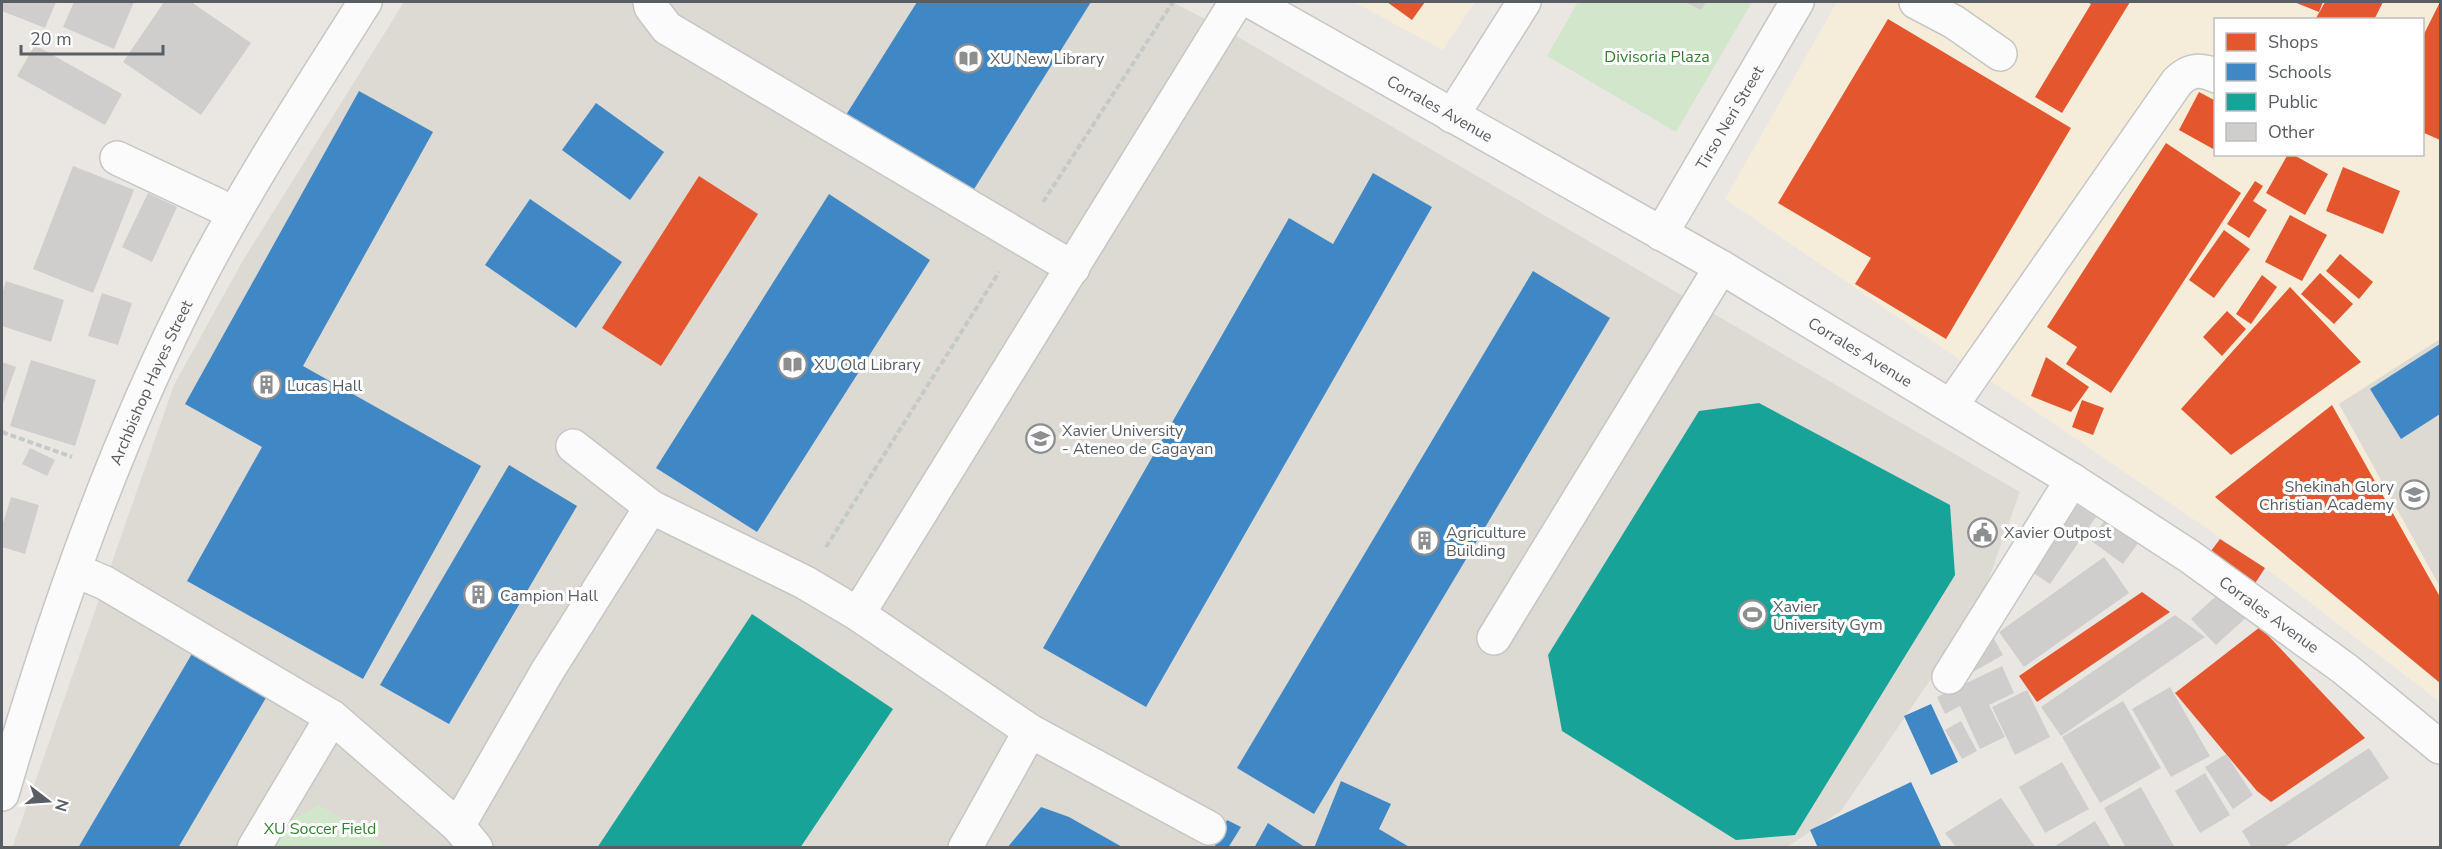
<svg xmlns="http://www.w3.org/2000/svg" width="2442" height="849" viewBox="0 0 2442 849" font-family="'Nunito Sans',sans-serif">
<rect width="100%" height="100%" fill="#eae7e3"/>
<g fill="#f6ecda" fill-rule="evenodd">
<polygon points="1354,2 1475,2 1443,50"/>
<path d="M1837 2H2440V702L2265 568 1725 199ZM2216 20H2422V154H2216Z"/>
</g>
<g fill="#ddd9d3">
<polygon points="404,2 1172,2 1219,26 2020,492 1977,611 1841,811 1787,847 12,848 174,385 242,262"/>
<polygon points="2440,339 2440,587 2339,404"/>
</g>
<g fill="#d2e6cc">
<polygon points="1578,2 1752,2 1676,132 1547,56"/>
<polygon points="319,805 390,847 269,848 282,825"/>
</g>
<g fill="#e4572e">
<polygon points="1387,2 1425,2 1412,20"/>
<polygon points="2087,2 2130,2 2062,113 2035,97 2091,4"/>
<polygon points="2294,2 2323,2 2319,12"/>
<polygon points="2325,2 2383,2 2374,20 2315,20"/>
<polygon points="2440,2 2440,140 2422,132 2422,38"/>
<polygon points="1888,19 2071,128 1946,339 1855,284 1871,258 1778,203"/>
<polygon points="2199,92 2216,101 2215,150 2179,130"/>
<polygon points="2166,143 2241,193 2111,393 2066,364 2077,347 2047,327"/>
<polygon points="2288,154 2292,154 2328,174 2305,215 2266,193"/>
<polygon points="2343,167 2400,191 2383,234 2326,211"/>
<polygon points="699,176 758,214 661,366 602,328"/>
<polygon points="2255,181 2263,186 2253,201 2267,210 2249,238 2227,224"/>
<polygon points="2290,215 2327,235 2302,281 2265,262"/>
<polygon points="2224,230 2250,249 2214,298 2189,280"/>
<polygon points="2340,254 2373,282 2359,299 2326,271"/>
<polygon points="2320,273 2353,304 2334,324 2301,294"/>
<polygon points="2262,275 2277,287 2251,324 2236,314"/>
<polygon points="2290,287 2361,362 2231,455 2181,409"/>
<polygon points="2227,311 2246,329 2222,356 2203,337"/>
<polygon points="2046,357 2089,387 2071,412 2031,396"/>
<polygon points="2082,400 2104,408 2093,435 2072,427"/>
<polygon points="2332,405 2440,597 2440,683 2215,497"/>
<polygon points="2220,539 2265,568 2254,585 2208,555"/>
<polygon points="2142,592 2170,612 2037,702 2019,676"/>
<polygon points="2260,627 2365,738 2271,802 2257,791 2175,693"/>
</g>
<g fill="#3f88c5">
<polygon points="917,2 1091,2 971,194 846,115"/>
<polygon points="359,91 433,132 303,366 481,466 363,679 187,581 262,447 185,404"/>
<polygon points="596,103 664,152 630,200 562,150"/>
<polygon points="1373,173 1432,207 1146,707 1043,648 1289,218 1333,244"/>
<polygon points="829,194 930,260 757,532 656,468"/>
<polygon points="530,199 622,262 576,328 485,265"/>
<polygon points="1533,271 1610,318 1314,814 1237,768"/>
<polygon points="2440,344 2440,414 2401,439 2370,389"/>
<polygon points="509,465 577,506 449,724 380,685"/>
<polygon points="193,652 267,696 178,848 78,848"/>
<polygon points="1931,704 1958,762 1931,775 1904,716"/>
<polygon points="1341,781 1391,804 1379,829 1411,848 1314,848"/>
<polygon points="1911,782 1941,846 1937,848 1818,848 1810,830"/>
<polygon points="1041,807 1069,817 1124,848 1007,848"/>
<polygon points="1227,820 1241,827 1228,848 1214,848"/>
<polygon points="1268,823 1306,848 1254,848"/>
</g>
<g fill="#17a398">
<polygon points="1759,403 1950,505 1955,575 1795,835 1736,840 1562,731 1548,655 1699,411"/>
<polygon points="752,614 893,709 800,848 597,848"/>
</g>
<g fill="#d0cecc">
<polygon points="2,2 56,2 45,28 2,11"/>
<polygon points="74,2 134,2 114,49 63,27"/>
<polygon points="164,2 191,2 251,43 201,115 123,62"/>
<polygon points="1685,2 1706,2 1701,10"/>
<polygon points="35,45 122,94 105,125 17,76"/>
<polygon points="73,166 134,190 93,293 33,269"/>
<polygon points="148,193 177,207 152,262 122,247"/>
<polygon points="6,281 64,300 51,342 2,326 2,294"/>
<polygon points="102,293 132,303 118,345 88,336"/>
<polygon points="31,360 96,380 75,446 10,426"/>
<polygon points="2,362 16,367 2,406"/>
<polygon points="30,448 55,460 47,476 22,464"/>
<polygon points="11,497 39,505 25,554 2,547 2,526"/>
<polygon points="2068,499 2096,517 2050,584 2023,566"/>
<polygon points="2109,515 2141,539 2123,564 2090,540"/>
<polygon points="2104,557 2129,593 2024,667 1999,632"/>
<polygon points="2225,588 2250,614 2216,645 2191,619"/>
<polygon points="2175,615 2205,637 2061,736 2041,707"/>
<polygon points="1990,632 2003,655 1957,681"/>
<polygon points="2002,666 2014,693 1989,705 2005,737 1980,749 1960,706 1945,714 1937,697"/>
<polygon points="2170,687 2210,756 2171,777 2132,709"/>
<polygon points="2027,690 2050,737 2015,755 1992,707"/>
<polygon points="2123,701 2161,768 2100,803 2062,737"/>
<polygon points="1961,721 1977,751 1962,759 1945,730"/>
<polygon points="2369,748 2389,778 2283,848 2252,848 2242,831"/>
<polygon points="2226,754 2253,795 2233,809 2205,767"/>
<polygon points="2062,762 2089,809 2045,833 2019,787"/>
<polygon points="2205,773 2230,815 2200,833 2175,791"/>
<polygon points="2141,787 2175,848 2126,848 2104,808"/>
<polygon points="2001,798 2036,848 1957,848 1945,833"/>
<polygon points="2095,821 2111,848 2052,848"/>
</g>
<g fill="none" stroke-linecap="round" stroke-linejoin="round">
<defs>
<g id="minor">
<polyline points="650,2 651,7 667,28 1073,268"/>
<path id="s1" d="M1252 2 1721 267 2072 480 2189 556 2345 669 2440 747"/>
<polyline points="1916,2 1954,22 2000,54"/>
<polyline points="1452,116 1524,2"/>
<polyline points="117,158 234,213"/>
<path id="s2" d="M1661 234 1797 2"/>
<path d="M1951 406 2177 82C2189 70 2200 68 2216 76"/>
<polyline points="573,446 651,507 804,582 858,614 1030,731 965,848"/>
<polyline points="75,570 105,583 332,717"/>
<polyline points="858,614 1236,2"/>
<polyline points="1494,638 1721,267"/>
<polyline points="1949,677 2072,480"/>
<polyline points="1030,731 1209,828"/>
<path id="s3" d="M2 794C53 619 114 444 197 282 247 185 307 94 365 2"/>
<polyline points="254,848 332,717 458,826"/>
<polyline points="476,848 458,826 548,670 651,507"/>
</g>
</defs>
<use href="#minor" stroke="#c6c6c5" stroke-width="36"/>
<g stroke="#c5cac7" stroke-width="4" stroke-dasharray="6 3" stroke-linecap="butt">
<polyline points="1043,202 1173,2"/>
<polyline points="2,432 72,457"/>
<polyline points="826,547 999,272"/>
</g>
<use href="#minor" stroke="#fcfbfb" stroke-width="33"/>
</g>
<defs>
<symbol id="library-ring" viewBox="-11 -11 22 22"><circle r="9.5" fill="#fff" stroke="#8c8e8f" stroke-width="1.5"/><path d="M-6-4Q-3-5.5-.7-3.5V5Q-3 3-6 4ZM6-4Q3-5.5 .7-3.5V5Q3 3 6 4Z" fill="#8c8e8f"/></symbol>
<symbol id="building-ring" viewBox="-11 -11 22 22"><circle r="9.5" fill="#fff" stroke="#8c8e8f" stroke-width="1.5"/><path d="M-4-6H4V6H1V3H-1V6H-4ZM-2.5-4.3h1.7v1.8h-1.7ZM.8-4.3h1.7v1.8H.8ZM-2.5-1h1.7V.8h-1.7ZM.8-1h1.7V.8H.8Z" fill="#8c8e8f"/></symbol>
<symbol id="university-ring" viewBox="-11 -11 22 22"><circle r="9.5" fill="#fff" stroke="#8c8e8f" stroke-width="1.5"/><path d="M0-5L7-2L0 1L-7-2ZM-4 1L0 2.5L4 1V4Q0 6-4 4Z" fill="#8c8e8f"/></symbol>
<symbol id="school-ring" viewBox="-11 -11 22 22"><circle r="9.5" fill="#fff" stroke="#8c8e8f" stroke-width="1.5"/><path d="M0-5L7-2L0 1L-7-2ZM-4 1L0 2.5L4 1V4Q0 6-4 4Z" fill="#8c8e8f"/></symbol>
<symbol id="civic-ring" viewBox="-11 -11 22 22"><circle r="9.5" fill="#fff" stroke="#8c8e8f" stroke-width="1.5"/><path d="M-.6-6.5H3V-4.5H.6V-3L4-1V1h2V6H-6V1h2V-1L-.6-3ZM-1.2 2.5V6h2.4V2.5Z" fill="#8c8e8f"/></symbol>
<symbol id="stadium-ring" viewBox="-11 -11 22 22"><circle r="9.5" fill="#fff" stroke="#8c8e8f" stroke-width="1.5"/><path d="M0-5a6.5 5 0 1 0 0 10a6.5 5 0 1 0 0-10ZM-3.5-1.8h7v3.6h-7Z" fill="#8c8e8f"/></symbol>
</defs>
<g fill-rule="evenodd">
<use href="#library-ring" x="952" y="42" width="33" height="33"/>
<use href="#library-ring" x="776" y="348" width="33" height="33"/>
<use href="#building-ring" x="250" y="368" width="33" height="33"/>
<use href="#university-ring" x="1024" y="422" width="33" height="33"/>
<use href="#school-ring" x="2398" y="478" width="33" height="33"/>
<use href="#civic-ring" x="1966" y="516" width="33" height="33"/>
<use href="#building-ring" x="1408" y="524" width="33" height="33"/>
<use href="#building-ring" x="462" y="578" width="33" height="33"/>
<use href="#stadium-ring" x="1736" y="598" width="33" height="33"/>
</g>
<g text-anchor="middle" stroke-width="6" stroke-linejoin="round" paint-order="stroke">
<g font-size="16" fill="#348230" stroke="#fff">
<text x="1657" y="62">Divisoria Plaza</text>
<text x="320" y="834">XU Soccer Field</text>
</g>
<g font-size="16" fill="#595e62" stroke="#fff" text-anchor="start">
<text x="990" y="64">XU New Library</text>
<text x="814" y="370">XU Old Library</text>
<text x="287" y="391">Lucas Hall</text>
<text x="1062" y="436">Xavier University<tspan x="1062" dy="18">- Ateneo de Cagayan</tspan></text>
<text x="2394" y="492" text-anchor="end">Shekinah Glory<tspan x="2394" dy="18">Christian Academy</tspan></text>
<text x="1446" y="538">Agriculture<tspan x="1446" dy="18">Building</tspan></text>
<text x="2004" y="538">Xavier Outpost</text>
<text x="500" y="601">Campion Hall</text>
<text x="1773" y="612">Xavier<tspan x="1773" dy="18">University Gym</tspan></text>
</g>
<g font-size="16" fill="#595e62" stroke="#fff">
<text dy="6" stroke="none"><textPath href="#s1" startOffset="216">Corrales Avenue</textPath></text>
<text dy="6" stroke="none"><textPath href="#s2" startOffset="135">Tirso Neri Street</textPath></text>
<text dy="6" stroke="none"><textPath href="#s1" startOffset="702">Corrales Avenue</textPath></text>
<text dy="6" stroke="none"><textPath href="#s3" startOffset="438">Archbishop Hayes Street</textPath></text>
<text dy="6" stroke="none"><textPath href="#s1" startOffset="1188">Corrales Avenue</textPath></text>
</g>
</g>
<rect width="2442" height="849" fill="none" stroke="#595e62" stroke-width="6"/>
<rect x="2214" y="18" width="210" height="138" fill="#ffffff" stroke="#bdbfc0" stroke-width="1.5"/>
<rect x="2226" y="33" width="30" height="18" fill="#e4572e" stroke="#bdbfc0" stroke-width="1.5"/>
<text x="2268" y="48" font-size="18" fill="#595e62">Shops</text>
<rect x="2226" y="63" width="30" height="18" fill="#3f88c5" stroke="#bdbfc0" stroke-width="1.5"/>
<text x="2268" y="78" font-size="18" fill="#595e62">Schools</text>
<rect x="2226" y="93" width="30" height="18" fill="#17a398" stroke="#bdbfc0" stroke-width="1.5"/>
<text x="2268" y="108" font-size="18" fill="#595e62">Public</text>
<rect x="2226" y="123" width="30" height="18" fill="#d0cecc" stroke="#bdbfc0" stroke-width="1.5"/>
<text x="2268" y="138" font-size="18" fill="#595e62">Other</text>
<g transform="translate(48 801) rotate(107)" stroke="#ffffff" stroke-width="4.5" paint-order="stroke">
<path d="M0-4.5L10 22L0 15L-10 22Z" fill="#595e62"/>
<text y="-9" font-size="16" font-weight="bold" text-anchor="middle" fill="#595e62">N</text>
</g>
<path d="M21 45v9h142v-9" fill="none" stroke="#595e62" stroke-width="3"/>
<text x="30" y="45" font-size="18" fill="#595e62" stroke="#ffffff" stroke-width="4.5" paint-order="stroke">20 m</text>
</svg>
